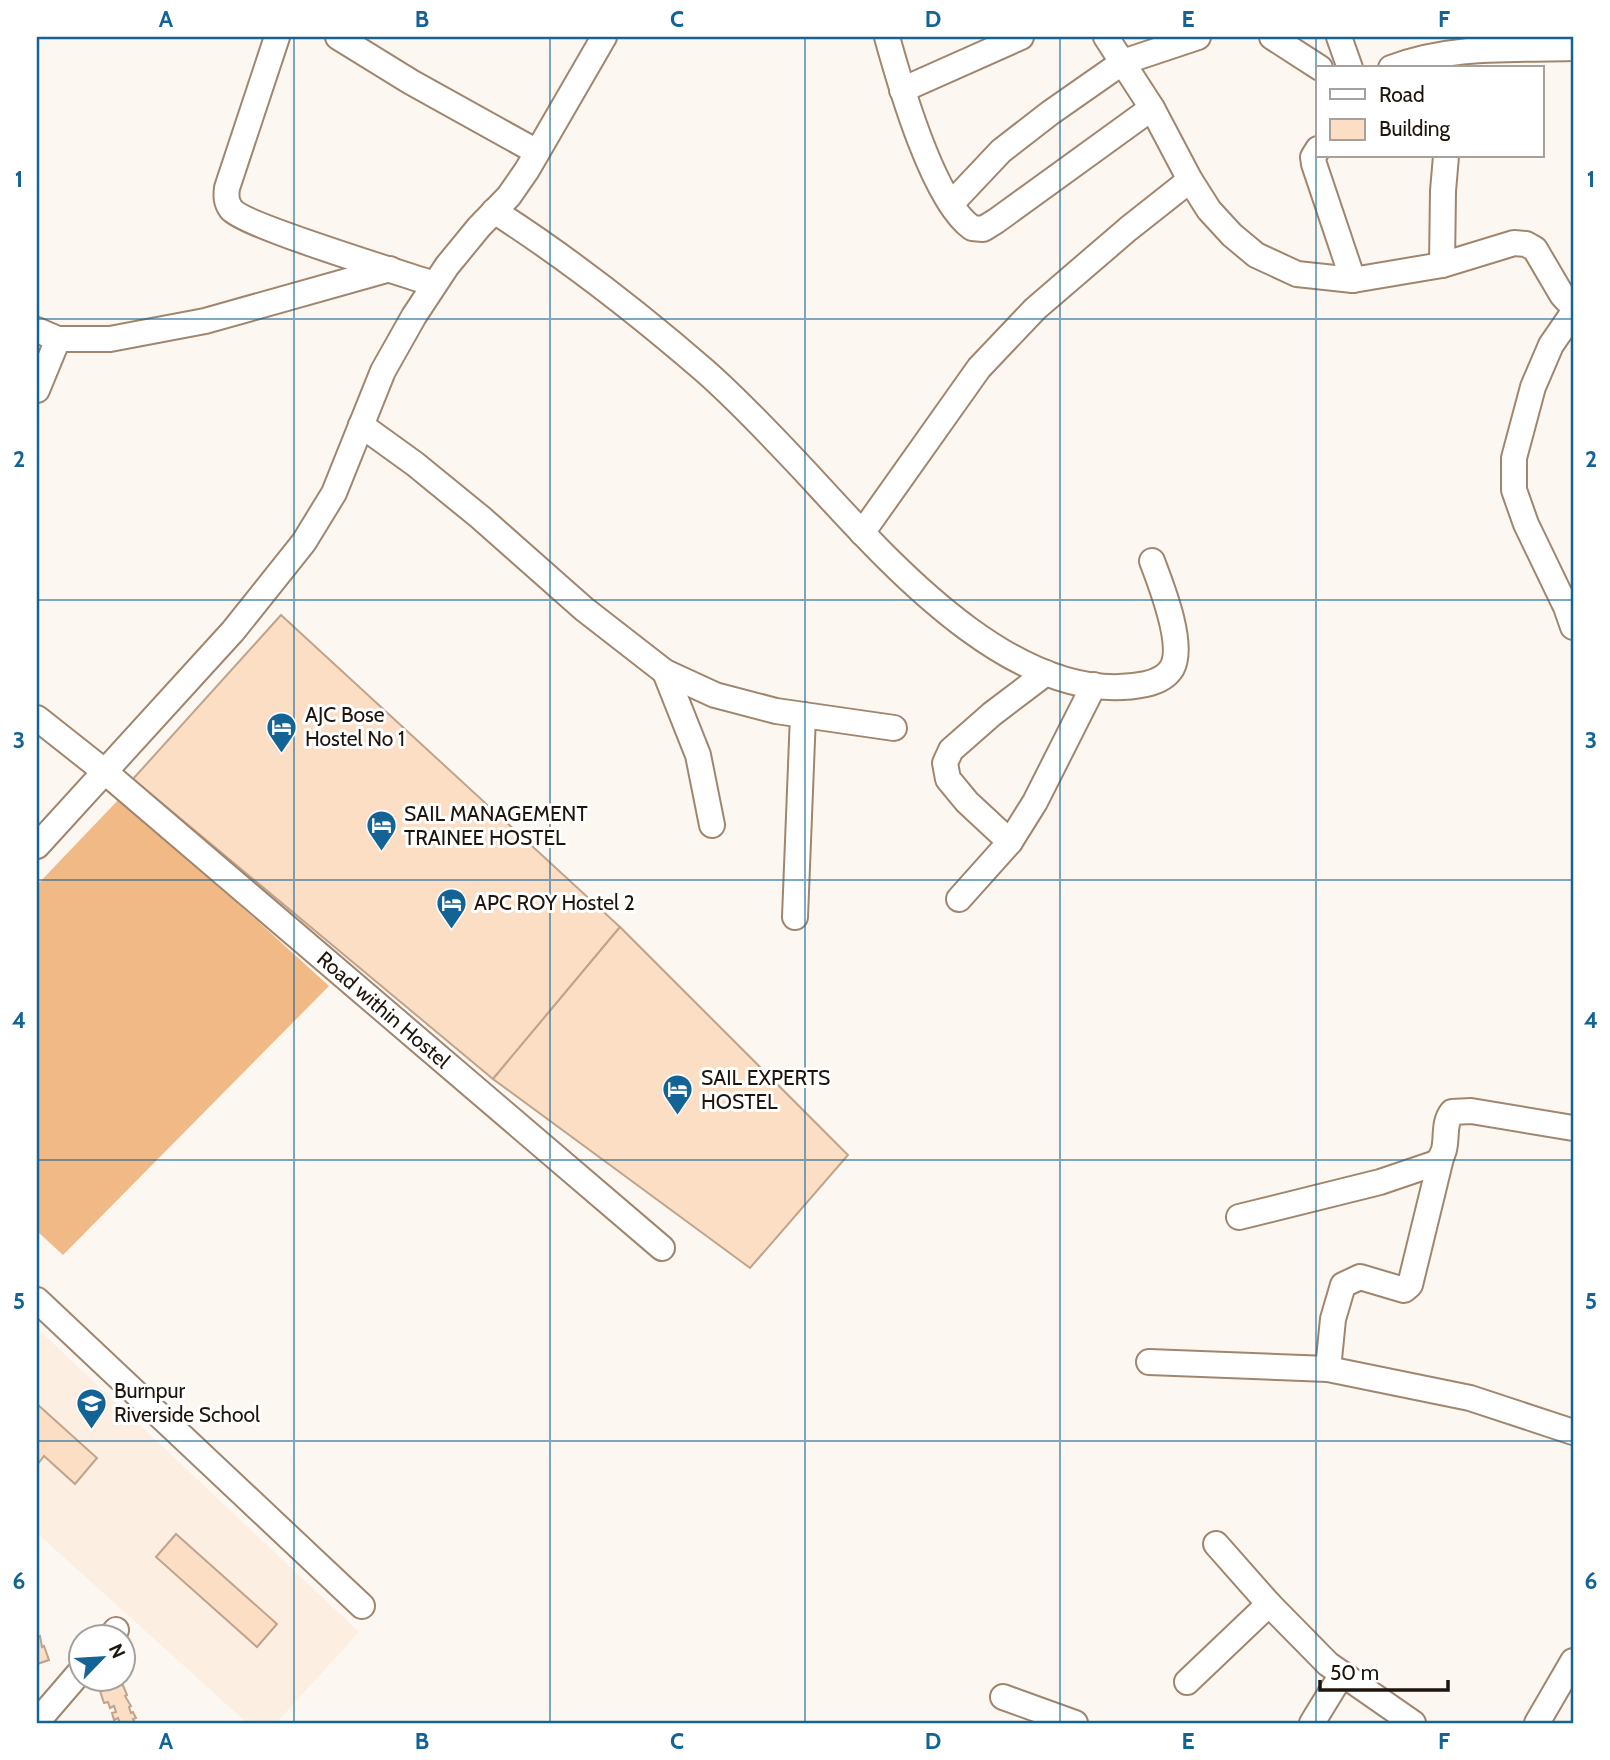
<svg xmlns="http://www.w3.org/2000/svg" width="1610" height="1760" viewBox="0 0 1610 1760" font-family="Cabin,sans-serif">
<rect width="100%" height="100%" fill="#fdf7f2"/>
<polygon fill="#fdeee2" points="37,1328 359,1632 276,1723 247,1723 37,1533"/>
<polygon fill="#f0b986" points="121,797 329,986 63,1255 37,1231 37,885"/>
<g fill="#fbdec4" stroke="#bfa38b" stroke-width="2">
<polygon points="281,615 620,927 493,1079 133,779"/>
<polygon points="620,927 848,1155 750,1268 493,1079"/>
<polygon points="37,1404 97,1458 75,1484 44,1456 37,1465"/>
<polygon points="176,1534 277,1624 257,1647 156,1557"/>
<polygon points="37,1633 38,1637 40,1636 42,1647 44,1646 49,1660 37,1664"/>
<polygon points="122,1683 127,1695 125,1696 131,1706 129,1707 131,1713 133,1712 136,1718 133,1719 135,1723 120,1723 118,1718 114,1720 112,1713 116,1712 114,1706 110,1708 108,1702 104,1703 100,1691"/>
</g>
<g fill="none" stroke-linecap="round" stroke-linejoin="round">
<defs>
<g id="minor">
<path d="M277 37 227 188C226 196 226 202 231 209 243 225 404 274 434 284"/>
<polyline points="338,37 411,82 537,152"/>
<path d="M887 37C900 84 933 200 972 228L983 229 996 221 1152 108"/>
<polyline points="1106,37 1152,108 1190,180 1209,210 1232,235 1256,255 1297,274 1353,280 1442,265 1514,243 1526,244 1535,249 1562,295 1573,307"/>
<polyline points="1272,37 1320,68"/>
<polyline points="1339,37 1350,68"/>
<path d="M1391 68C1449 45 1512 50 1573 48"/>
<polyline points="902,90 1021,37"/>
<polyline points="1318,149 1313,157 1314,164 1353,280"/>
<polyline points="951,204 1001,151 1050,113 1123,62 1198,37"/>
<path d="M494 211C569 259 638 313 705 371 739 401 771 435 802 468 882 554 1015 712 1146 684 1155 682 1166 678 1172 668 1185 644 1161 585 1152 561"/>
<polyline points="1442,265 1443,191 1446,156"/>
<polyline points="1573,313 1551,345 1533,387 1514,458 1514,490 1526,524 1566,607 1573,627"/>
<polyline points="37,330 58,339 110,339 205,321 390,269"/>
<polyline points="37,390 58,339"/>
<polyline points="361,425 415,464 480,517 584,609 665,672 715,695 776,711 894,728"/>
<polyline points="862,533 979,368 1035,309 1128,229 1190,180"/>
<polyline points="665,672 698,755 712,825"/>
<path id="s1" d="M37 718 104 771 662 1248"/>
<polyline points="1010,842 967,802 948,779 945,763 951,750 992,714 1046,673"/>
<polyline points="37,846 233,631 304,542 334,493 383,371 414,316 447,266 479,227 509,196 527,170 604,37"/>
<polyline points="959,899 1010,842 1035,802 1094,685"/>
<polyline points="795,917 803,715"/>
<path d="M1239 1217 1380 1182 1436 1163C1452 1149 1440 1127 1452 1112L1471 1111 1573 1128"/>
<polyline points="37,1300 362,1606"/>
<polyline points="1149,1362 1328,1369 1470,1398 1573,1432"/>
<polyline points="1328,1369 1333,1319 1343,1285 1360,1277 1404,1290 1410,1285 1441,1158"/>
<polyline points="1216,1544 1269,1604 1328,1664 1413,1723"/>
<polyline points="110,1638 116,1630"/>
<polyline points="1187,1682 1269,1604"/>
<polyline points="1003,1697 1075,1723"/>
<polyline points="37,1722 80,1672"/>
<polyline points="1312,1723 1342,1674"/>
<polyline points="1537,1723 1573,1661"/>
</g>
</defs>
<use href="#minor" stroke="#a0866e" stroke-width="28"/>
<use href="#minor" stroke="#fff" stroke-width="24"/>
</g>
<path fill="none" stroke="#146395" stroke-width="2" stroke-opacity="0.55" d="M294 37V1723M550 37V1723M805 37V1723M1060 37V1723M1316 37V1723M37 319H1573M37 600H1573M37 880H1573M37 1160H1573M37 1441H1573"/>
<defs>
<symbol id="hotel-pin" viewBox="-11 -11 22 30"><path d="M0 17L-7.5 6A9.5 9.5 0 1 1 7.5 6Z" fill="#146395" stroke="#fff"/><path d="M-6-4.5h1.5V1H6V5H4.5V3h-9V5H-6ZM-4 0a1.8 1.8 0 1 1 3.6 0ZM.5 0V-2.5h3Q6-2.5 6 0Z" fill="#fff"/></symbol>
<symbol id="school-pin" viewBox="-11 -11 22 30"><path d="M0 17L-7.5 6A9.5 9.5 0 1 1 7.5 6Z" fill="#146395" stroke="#fff"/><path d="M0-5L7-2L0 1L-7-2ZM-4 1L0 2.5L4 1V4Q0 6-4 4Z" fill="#fff"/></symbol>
</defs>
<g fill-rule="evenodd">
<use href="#hotel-pin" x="264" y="710" width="35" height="47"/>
<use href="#hotel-pin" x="364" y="808" width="35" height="47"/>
<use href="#hotel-pin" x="434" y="886" width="35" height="47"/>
<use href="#hotel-pin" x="660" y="1072" width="35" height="47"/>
<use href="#school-pin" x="74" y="1386" width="35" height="47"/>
</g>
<g text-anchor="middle" stroke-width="6" stroke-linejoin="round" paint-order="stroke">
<g font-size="21" fill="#1f150c" stroke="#fff" text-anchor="start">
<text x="305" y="722">AJC Bose<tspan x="305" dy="24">Hostel No 1</tspan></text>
<text x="404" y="821">SAIL MANAGEMENT<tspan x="404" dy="24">TRAINEE HOSTEL</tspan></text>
<text x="474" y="910">APC ROY Hostel 2</text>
<text x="701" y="1085">SAIL EXPERTS<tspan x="701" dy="24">HOSTEL</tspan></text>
<text x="114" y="1398">Burnpur<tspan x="114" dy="24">Riverside School</tspan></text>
</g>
<g font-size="21" fill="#1f150c" stroke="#fff">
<text dy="7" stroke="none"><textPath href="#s1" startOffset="453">Road within Hostel</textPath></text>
</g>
</g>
<rect width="1610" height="1760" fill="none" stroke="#ffffff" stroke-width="77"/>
<rect x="1316" y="66" width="228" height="91" fill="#ffffff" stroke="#a5a19e" stroke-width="2"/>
<rect x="1330" y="89" width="35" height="10" fill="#ffffff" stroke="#a5a19e" stroke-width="2"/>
<text x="1379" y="102" font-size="21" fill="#1f150c">Road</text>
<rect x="1330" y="119" width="35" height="21" fill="#fbdec4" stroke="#a5a19e" stroke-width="2"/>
<text x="1379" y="136" font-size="21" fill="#1f150c">Building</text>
<g transform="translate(102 1658) rotate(65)"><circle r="33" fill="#ffffff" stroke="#a5a19e" stroke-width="2"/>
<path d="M0-5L12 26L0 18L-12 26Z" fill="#146395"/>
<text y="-10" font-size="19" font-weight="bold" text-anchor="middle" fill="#1f150c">N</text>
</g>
<path d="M1320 1680v10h128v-10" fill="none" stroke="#1f150c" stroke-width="3.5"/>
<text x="1330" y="1680" font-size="21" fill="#1f150c" stroke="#ffffff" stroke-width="5" paint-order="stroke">50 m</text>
<rect x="38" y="38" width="1534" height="1684" fill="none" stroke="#146395" stroke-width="2.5"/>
<g font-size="23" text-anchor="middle" font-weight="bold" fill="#146395">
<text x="166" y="27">A</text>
<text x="422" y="27">B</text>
<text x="677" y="27">C</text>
<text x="933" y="27">D</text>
<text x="1188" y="27">E</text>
<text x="1444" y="27">F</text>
<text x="19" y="187">1</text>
<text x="1591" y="187">1</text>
<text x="19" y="467">2</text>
<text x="1591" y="467">2</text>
<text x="19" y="748">3</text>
<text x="1591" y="748">3</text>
<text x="19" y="1028">4</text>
<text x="1591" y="1028">4</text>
<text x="19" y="1309">5</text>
<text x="1591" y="1309">5</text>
<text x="19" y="1589">6</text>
<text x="1591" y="1589">6</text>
<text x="166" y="1749">A</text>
<text x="422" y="1749">B</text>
<text x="677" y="1749">C</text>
<text x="933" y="1749">D</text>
<text x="1188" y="1749">E</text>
<text x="1444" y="1749">F</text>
</g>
</svg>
